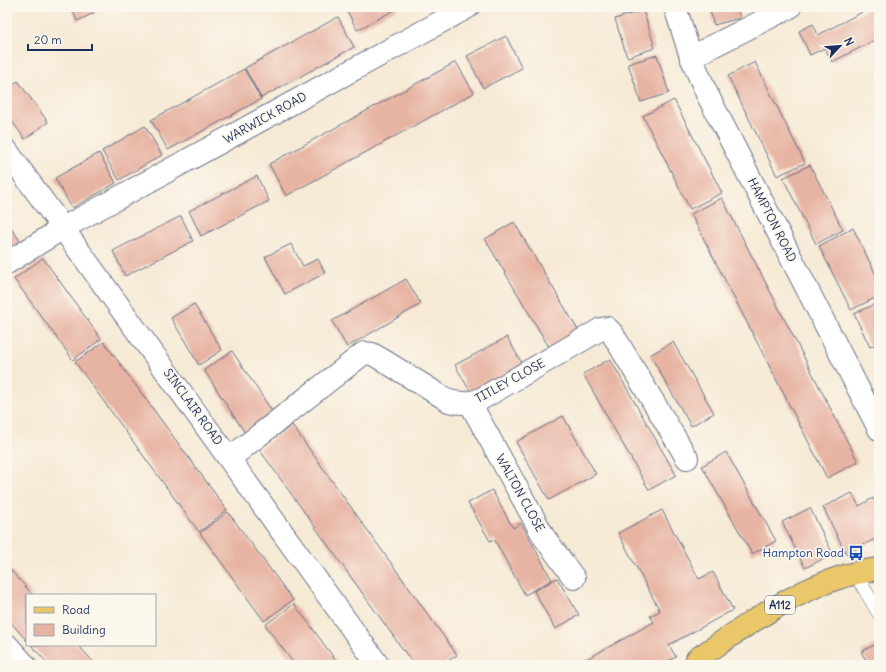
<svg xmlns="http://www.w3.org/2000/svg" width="886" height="672" viewBox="0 0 886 672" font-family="Delius,sans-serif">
<rect width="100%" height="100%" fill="#fbf7ec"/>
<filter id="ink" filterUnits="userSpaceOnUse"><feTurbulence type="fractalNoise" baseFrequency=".025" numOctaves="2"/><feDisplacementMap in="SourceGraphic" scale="8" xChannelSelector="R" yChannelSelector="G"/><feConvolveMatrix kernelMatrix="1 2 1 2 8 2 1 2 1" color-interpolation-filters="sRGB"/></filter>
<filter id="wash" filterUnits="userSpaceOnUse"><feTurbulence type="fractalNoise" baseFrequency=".012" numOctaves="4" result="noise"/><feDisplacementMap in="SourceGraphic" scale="16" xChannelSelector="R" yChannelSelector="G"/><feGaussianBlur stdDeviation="0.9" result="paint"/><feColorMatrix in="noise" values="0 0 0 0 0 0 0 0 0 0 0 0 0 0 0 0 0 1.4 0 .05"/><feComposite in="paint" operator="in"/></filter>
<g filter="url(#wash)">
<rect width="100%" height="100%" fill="#f6ead5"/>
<g id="blocks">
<g fill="#e7b3a3">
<polygon points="71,7 91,7 94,13 77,21"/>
<polygon points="345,7 400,7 357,30"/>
<polygon points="610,7 619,7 611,10"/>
<polygon points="709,7 737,7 740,18 714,25"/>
<polygon points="872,7 879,7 879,38 832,62 825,48 810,55 799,31 813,24 818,35"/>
<polygon points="643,10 655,48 627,57 615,19"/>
<polygon points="338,17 354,47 261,98 245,68"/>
<polygon points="506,36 522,68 483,88 467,56"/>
<polygon points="657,55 669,93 641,102 628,64"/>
<polygon points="456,62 474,93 286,196 269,164"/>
<polygon points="755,62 805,163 777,176 728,76"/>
<polygon points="244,69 261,99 168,150 151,120"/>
<polygon points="18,81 48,122 25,139 7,115 7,89"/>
<polygon points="674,100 722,193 690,209 643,116"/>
<polygon points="145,126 162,155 119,180 102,151"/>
<polygon points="99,153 116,183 72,208 55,178"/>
<polygon points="810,165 843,230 816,244 783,178"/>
<polygon points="257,176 269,201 201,236 189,211"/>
<polygon points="722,198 858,462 827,478 691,214"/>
<polygon points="181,216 193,241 125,276 113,251"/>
<polygon points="514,222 581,335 552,352 485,239"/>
<polygon points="7,223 21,242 7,253"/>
<polygon points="853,228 879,281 879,296 851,310 819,246"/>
<polygon points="291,244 303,266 318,259 325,273 285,294 265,257"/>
<polygon points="43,258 101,339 73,360 14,279"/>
<polygon points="406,279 421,304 347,347 332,321"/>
<polygon points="879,302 879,343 870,347 854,314"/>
<polygon points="194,304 222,350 199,365 171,318"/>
<polygon points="507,337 523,365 471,393 455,365"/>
<polygon points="104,342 227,510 199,532 75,362"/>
<polygon points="673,342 714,413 691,426 650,355"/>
<polygon points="232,351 274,414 245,433 204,370"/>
<polygon points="610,359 676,475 649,490 583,374"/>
<polygon points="563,416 596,474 549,500 516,442"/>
<polygon points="292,425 457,655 442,665 414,665 259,449"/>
<polygon points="726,452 776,541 752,554 702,466"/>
<polygon points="492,490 513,528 521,523 552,580 525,595 494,539 490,541 468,503"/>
<polygon points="852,493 859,506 873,498 879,510 879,547 875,539 846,554 823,507"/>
<polygon points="810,508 833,554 805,568 782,522"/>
<polygon points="662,510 699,579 713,572 733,610 669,645 676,657 660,665 576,665 654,622 650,616 660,611 618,533"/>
<polygon points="228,512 293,600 264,621 200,533"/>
<polygon points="7,566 33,595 27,595 27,641 7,618"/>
<polygon points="557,578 579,615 555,629 534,591"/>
<polygon points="294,604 310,625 339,665 295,665 265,625"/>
<polygon points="31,645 78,645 96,665 49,665"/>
<polygon points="874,645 879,653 879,665 869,665 861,652"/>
<polygon points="545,661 547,665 538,665"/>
</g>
</g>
</g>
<g filter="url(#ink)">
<use href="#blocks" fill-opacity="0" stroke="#687088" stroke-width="1"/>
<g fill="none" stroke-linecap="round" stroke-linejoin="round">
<defs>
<polyline id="service" points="855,573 879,614"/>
<g id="minor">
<polyline points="675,7 691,57 707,94 879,429"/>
<polyline points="691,57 790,7"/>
<polyline points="7,151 378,665"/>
<polyline points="7,263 63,228 468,7"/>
<polyline points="470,403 544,537 574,578"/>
<path d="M230 458 364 353 372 354 381 359 449 401C461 404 469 404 481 399L601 329 607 328 612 333 687 458"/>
<polyline points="7,645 25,665"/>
</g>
<path id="primary" d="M695 665 697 659C753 621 810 577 879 569"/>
</defs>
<use href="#service" stroke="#687088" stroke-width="14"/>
<use href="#minor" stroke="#687088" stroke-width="24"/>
<use href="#primary" stroke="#687088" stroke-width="24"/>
<use href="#service" stroke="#fff" stroke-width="13"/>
<use href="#minor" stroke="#fff" stroke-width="22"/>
<use href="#primary" stroke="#eac769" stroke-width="22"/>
</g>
</g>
<defs>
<symbol id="bus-bare" viewBox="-9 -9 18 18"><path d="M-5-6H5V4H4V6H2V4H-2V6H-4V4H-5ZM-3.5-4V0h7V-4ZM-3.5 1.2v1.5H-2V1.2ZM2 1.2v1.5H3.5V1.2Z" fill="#1a4fb4" stroke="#fbf7ec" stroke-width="2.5" paint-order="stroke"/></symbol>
</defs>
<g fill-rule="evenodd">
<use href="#bus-bare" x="845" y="542" width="22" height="22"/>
</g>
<g text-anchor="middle" stroke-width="3.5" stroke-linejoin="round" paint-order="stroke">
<rect fill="#fbf7ec" stroke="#5e6b89" stroke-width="1" x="765" y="596" width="30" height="18" rx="3"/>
<g font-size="11" font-weight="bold" fill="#1b2f5e">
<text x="780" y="609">A112</text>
</g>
<g font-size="12" fill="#1b2f5e" stroke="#fbf7ec">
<text transform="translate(265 118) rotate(-29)" y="4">WARWICK ROAD</text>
<text transform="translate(772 220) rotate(63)" y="4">HAMPTON ROAD</text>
<text transform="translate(510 381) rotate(-29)" y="4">TITLEY CLOSE</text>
<text transform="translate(193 407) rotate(54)" y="4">SINCLAIR ROAD</text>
<text transform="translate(520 493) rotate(61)" y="4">WALTON CLOSE</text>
</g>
<g font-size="12" fill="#164399" stroke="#fbf7ec" text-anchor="end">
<text x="844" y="557">Hampton Road</text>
</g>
</g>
<rect width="886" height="672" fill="none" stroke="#fbf7ec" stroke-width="24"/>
<rect x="26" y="594" width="130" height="52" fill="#fbf7ec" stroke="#a1a7b3"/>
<rect x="34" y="607" width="20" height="6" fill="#eac769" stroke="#a1a7b3"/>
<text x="62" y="614" font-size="12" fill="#1b2f5e">Road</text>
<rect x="34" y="624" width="20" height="12" fill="#e7b3a3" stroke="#a1a7b3"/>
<text x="62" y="634" font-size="12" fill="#1b2f5e">Building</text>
<g transform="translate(840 46) rotate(64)" stroke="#fbf7ec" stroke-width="3" paint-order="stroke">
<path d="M0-3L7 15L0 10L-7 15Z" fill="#1b2f5e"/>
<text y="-6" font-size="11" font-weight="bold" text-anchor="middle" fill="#1b2f5e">N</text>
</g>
<path d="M28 44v6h64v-6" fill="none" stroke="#1b2f5e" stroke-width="2"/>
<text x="34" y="44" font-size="12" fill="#1b2f5e" stroke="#fbf7ec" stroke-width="3" paint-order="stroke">20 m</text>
</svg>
